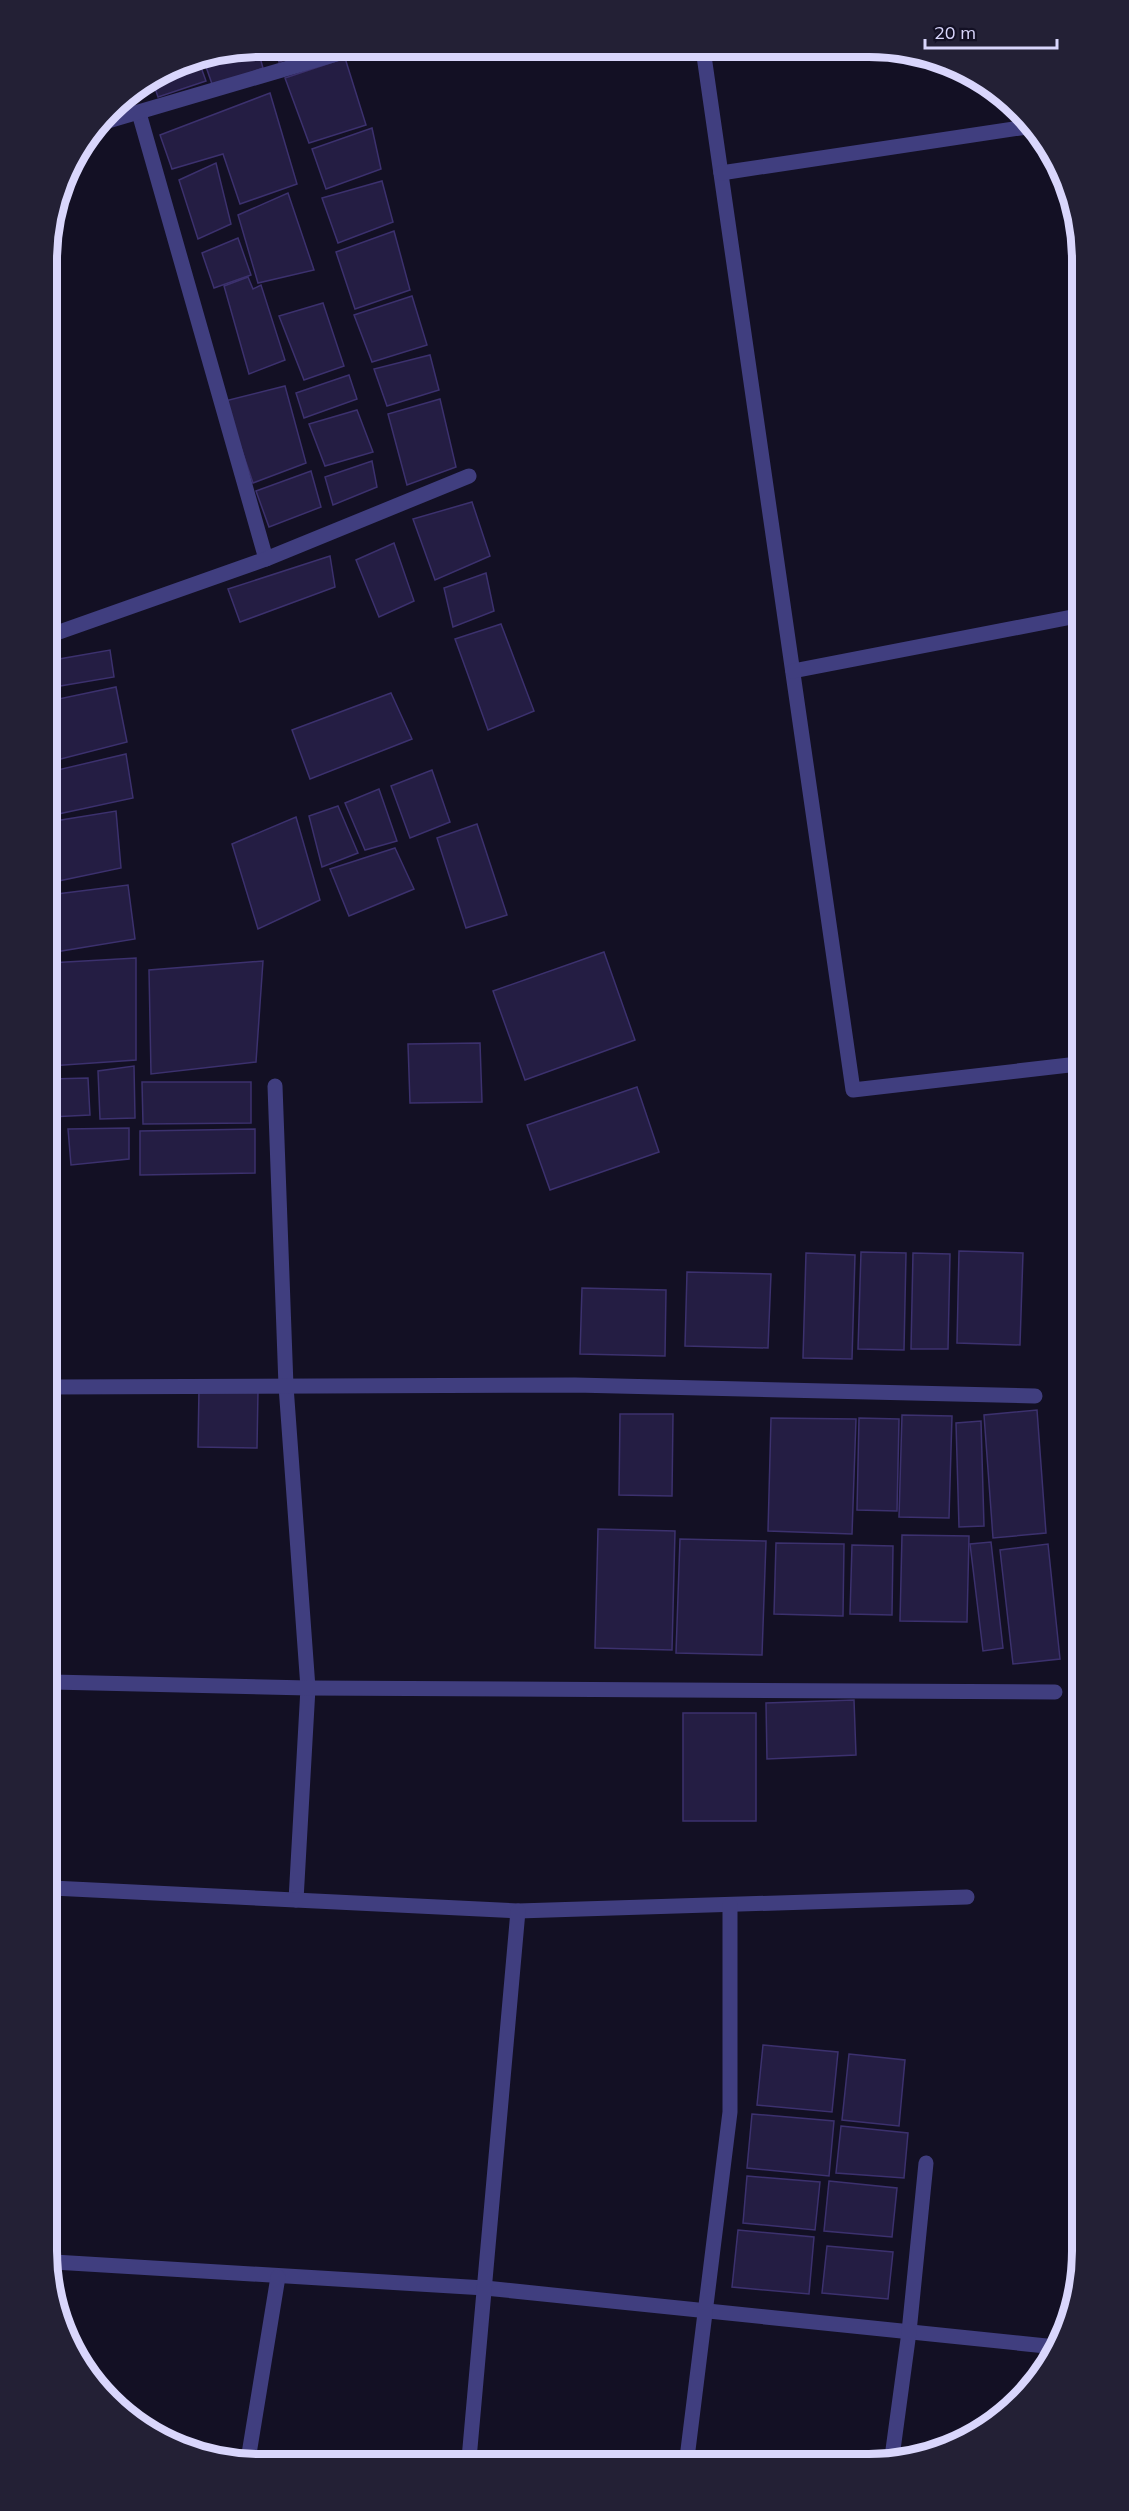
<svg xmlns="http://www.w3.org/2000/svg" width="1129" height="2511" viewBox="0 0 1129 2511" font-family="Mulish,sans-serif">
<rect width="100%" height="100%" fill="#131024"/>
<g fill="#241d43" stroke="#3c316e" stroke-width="1.5">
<polygon points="257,47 263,68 213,87 203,58"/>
<polygon points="274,47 322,47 279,62"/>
<polygon points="345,58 366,125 309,143 285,78"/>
<polygon points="198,59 206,81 158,97 152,79 179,63"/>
<polygon points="270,93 297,184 240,204 223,154 172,169 160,135"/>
<polygon points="372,128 381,169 326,189 312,149"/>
<polygon points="216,163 231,224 198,239 179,180"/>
<polygon points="382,181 393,222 338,243 322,198"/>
<polygon points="288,193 314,270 258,283 238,215"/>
<polygon points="394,231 410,290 355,309 336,252"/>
<polygon points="238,238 251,275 214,288 202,253"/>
<polygon points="248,277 253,289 261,285 285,360 249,374 224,286"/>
<polygon points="412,296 427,345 372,362 354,315"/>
<polygon points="323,303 344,366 304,380 279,316"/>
<polygon points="430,355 439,390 387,406 374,369"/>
<polygon points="349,375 357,399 304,418 296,393"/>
<polygon points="285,386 306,463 253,483 225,401"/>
<polygon points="440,399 456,467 407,485 388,414"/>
<polygon points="357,410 373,452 325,466 309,424"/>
<polygon points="372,461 377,487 333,505 325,477"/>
<polygon points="311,471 321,507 269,527 256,491"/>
<polygon points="472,502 490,556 435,580 413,519"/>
<polygon points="394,543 414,601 379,617 356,560"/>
<polygon points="330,556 335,587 240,622 228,589"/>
<polygon points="486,573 494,611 453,627 444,588"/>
<polygon points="501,624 534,711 488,730 455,639"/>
<polygon points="110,650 114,677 48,688 48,661"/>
<polygon points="116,687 127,742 49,762 49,701"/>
<polygon points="391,693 412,739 310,779 292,730"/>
<polygon points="126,754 133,798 49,816 49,772"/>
<polygon points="432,770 450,822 410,838 391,786"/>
<polygon points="379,789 397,841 365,850 345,803"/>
<polygon points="338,806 358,853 322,867 309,816"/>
<polygon points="116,811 121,868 49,883 49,822"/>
<polygon points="296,817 320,900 258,929 232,844"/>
<polygon points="477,824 507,915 466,928 437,838"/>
<polygon points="395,848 414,889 349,916 330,869"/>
<polygon points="128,885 135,939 49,953 49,895"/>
<polygon points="604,952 635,1040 525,1080 493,991"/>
<polygon points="136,958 136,1060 50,1066 49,963"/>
<polygon points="263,961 256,1062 151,1074 149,970"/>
<polygon points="480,1043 482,1102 410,1103 408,1044"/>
<polygon points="134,1066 135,1118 100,1119 98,1071"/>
<polygon points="88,1078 90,1115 50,1117 50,1079"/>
<polygon points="142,1082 251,1082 251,1123 143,1124"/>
<polygon points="637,1087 659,1152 550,1190 527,1125"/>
<polygon points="129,1128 129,1159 71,1165 68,1129"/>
<polygon points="255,1129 255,1173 140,1175 140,1131"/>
<polygon points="959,1251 1023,1253 1020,1345 957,1343"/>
<polygon points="861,1252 906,1253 904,1350 858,1349"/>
<polygon points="806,1253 855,1255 852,1359 803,1358"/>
<polygon points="913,1253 950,1254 948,1349 911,1349"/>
<polygon points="687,1272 771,1274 768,1348 685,1346"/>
<polygon points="582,1288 666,1290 665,1356 580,1354"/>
<polygon points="199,1389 258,1390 257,1448 198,1447"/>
<polygon points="1037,1410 1046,1533 993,1538 984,1415"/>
<polygon points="620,1414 673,1414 672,1496 619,1495"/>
<polygon points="902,1415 952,1416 949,1518 899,1517"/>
<polygon points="771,1418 856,1419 852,1534 768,1531"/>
<polygon points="859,1418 899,1419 897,1511 857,1510"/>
<polygon points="981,1421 984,1526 959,1527 956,1423"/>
<polygon points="598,1529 675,1531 672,1650 595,1648"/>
<polygon points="902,1535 969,1536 967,1622 900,1621"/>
<polygon points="680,1539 766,1541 762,1655 676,1653"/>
<polygon points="991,1542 1003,1648 983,1651 970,1544"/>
<polygon points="776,1543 844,1544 843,1616 774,1614"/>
<polygon points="1048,1544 1060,1659 1013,1664 1000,1550"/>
<polygon points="852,1545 893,1546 892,1615 850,1614"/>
<polygon points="854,1700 856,1755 767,1759 766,1703"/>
<rect x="683" y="1713" width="73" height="108"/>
<polygon points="763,2045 838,2052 832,2112 757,2105"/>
<polygon points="849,2054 905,2060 899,2126 842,2120"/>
<polygon points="752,2114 834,2121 829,2176 747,2168"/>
<polygon points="841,2126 908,2133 904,2178 836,2173"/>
<polygon points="747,2176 820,2182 815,2230 743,2223"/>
<polygon points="829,2181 897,2188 892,2237 824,2231"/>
<polygon points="738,2230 814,2237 809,2294 732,2287"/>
<polygon points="827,2246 893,2252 888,2299 822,2293"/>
</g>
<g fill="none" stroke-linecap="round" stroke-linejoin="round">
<g stroke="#403e7f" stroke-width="15">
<polyline points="703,49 853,1090 1078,1064"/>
<polyline points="139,113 266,559"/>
<polyline points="101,123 360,47"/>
<polyline points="721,173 1033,126"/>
<polyline points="48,636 266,559 469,476"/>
<polyline points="793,671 1077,616"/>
<polyline points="275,1086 286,1386 308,1688 296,1900"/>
<polyline points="51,1387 575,1385 1035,1396"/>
<polyline points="52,1682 308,1688 1055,1692"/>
<polyline points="52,1888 518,1911 967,1897"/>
<polyline points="54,2262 485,2288 1056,2347 1055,2352"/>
<polyline points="892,2457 909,2332 926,2163"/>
<polyline points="687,2458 730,2112 730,1905"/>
<polyline points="469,2459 518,1911"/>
<polyline points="248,2460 278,2277"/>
</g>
</g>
<path d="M0 0H1129V2511H0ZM260 57H869A203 203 0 0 1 1072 260V2251A203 203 0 0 1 869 2454H260A203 203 0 0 1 57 2251V260A203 203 0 0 1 260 57Z" fill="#232035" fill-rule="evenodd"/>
<path fill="none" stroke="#d9d6fc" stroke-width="8" d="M260 57H869A203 203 0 0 1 1072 260V2251A203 203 0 0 1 869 2454H260A203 203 0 0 1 57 2251V260A203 203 0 0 1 260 57Z"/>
<path d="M925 39v9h132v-9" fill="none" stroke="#d9d6fc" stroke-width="3"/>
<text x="934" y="39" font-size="18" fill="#d9d6fc" stroke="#131024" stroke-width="4.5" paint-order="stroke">20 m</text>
</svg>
